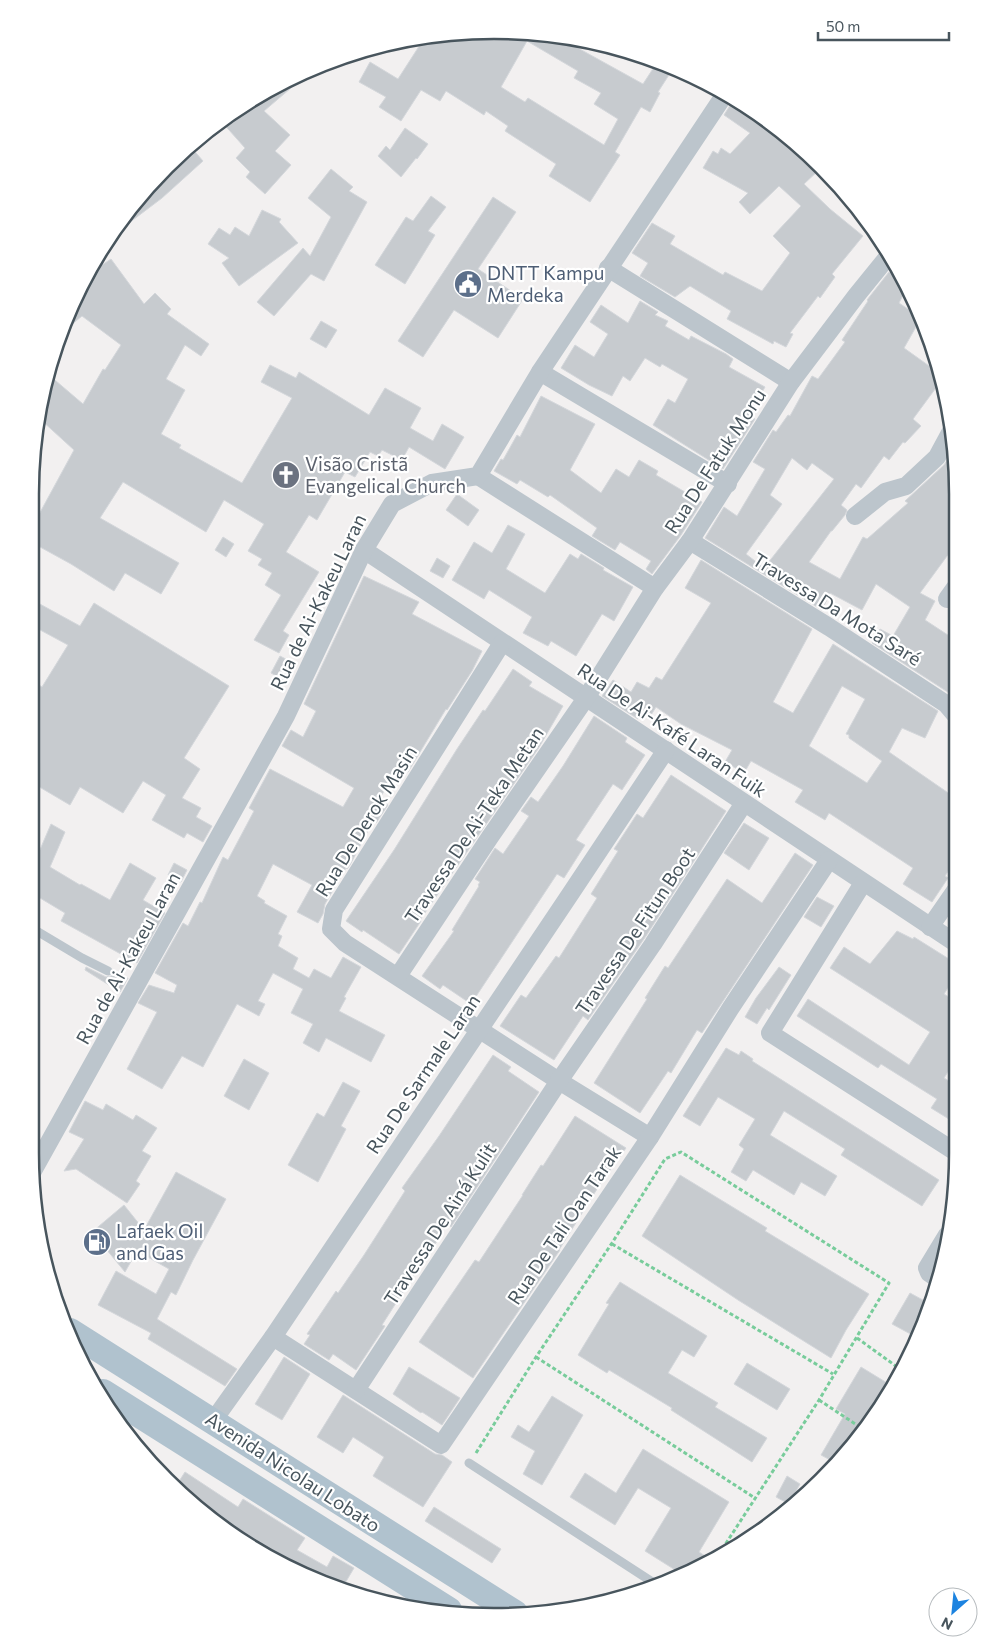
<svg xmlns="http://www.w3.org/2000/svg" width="988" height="1647" viewBox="0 0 988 1647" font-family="Commissioner,sans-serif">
<rect width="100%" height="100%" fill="#f2f0f0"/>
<g fill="#c7cbcf" stroke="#d4d7db" fill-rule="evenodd">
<path d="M494 30 570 37 567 42 643 84 658 61 674 67 658 92 660 93 650 112 641 107 615 152 620 155 590 202 549 176 556 164 505 131 508 126 486 111 484 115 446 91 440 101 421 90 401 121 379 107 386 97 359 82 370 62 398 79 425 37ZM527 41 578 71 574 78 601 93 594 104 618 119 604 145 528 98 525 102 501 87Z"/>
<polygon points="295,77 298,82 264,111 290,135 275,151 291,165 265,194 246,177 250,172 236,158 245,148 221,121 236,108"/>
<polygon points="734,99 752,108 820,169 804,184 830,209 863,236 832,274 835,277 820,298 818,296 790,333 793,334 786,347 774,341 773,344 727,319 731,311 690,286 675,297 640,276 648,263 632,253 652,223 675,236 670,244 723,275 725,272 762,291 790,253 773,236 801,206 779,186 750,214 739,202 748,193 703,168 713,151 718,154 721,148 730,154 750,133 724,115"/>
<polygon points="405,128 428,144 417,159 416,158 401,177 378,156 386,146 390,150"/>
<polygon points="190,146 203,161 162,198 121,229 117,225 166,166"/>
<polygon points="331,169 353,187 349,191 367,202 324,281 311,274 274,316 257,302 303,248 310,256 331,217 308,198"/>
<polygon points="431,196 446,207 428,231 435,235 405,284 375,265 406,217 413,221"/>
<polygon points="493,197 516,212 478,269 523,299 498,338 454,310 423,357 398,341"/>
<polygon points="262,210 281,219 279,222 298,243 239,286 222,263 229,258 208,244 219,228 230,235 235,227 249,236"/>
<polygon points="111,259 144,304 155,293 171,309 167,314 209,344 201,356 185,345 166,379 185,390 161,434 181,445 179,448 242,483 292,398 261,382 270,365 296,378 299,372 369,415 385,388 421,408 410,428 433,441 442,424 464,437 445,469 409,447 402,460 382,450 378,456 370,452 355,477 345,472 317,520 309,515 286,552 319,572 283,631 289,635 279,653 254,640 281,595 265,585 272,573 258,565 262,559 248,551 264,524 224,500 206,532 123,482 100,518 179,563 161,594 125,573 114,591 71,564 31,542 31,529 74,450 40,419 49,375 83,404 103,369 105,370 121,345 82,316 59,335 90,273"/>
<path d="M889 272 905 282 907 287 899 303 921 318 904 348 939 373 941 381 913 419 921 426 905 443 903 442 889 460 884 456 861 488 856 484 841 505 847 510 845 515 832 531H831L809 562 840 579 863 537 867 539 908 503 905 501 944 465 954 450 957 463V546L952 553 950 552 920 593 935 601 925 620 957 641V698L872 643 880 629 893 636 910 607 876 584 862 610 830 593 822 610 705 538 724 507 737 516 765 469 753 462 773 430 776 432 788 415 790 416 812 376 818 379 845 342 842 340 868 301 867 300ZM792 458 807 470 812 463 834 479 764 568 746 554 782 504 770 495Z"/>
<polygon points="640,301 658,312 655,315 668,321 665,326 689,340 691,336 726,354 733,359 729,367 765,387 749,415 755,419 723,469 653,425 668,399 675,403 688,379 662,364 660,367 645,358 630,381 623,376 612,396 589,385 561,368 575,345 594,357 608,334 590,322 601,305 628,323"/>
<polygon points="321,321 337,330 326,348 310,339"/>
<polygon points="541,396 595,424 570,470 601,493 616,469 629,477 639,460 658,471 656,475 702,502 681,535 652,574 646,569 651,561 620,542 615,550 592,536 597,528 550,495 548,497 520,480 517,484 494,471 501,459 503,460 517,435 520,437"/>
<polygon points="457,494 479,510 468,526 446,510"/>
<polygon points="508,525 525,534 506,569 545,593 570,554 578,559 581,554 604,568 603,570 633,587 614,621 602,614 576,656 551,641 548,646 523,633 532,617 489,590 484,599 452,580 474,542 492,553"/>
<polygon points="223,537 234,544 226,557 215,550"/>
<polygon points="437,558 450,566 443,578 430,571"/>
<path d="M701 560 812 629 773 702 793 713 833 644 938 711 925 738 902 728 889 752 957 799V858L945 876 948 878 932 902 903 884 913 868 829 813 825 820 795 802 803 790 751 761 744 773 725 762 732 750 681 724 656 707 651 715 642 711 638 719 602 696 613 680 631 692 637 682 649 688 656 677 662 680 711 603 685 588ZM842 686 865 699 846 734 849 735V738L882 761 867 783 809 746Z"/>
<polygon points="364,576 419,602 412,614 482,651 472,671 447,710 446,709 408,772 398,766 379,800 388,805 376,823 373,821 350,865 347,869 346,868 325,904 323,914 318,923 297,912 312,885 273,864 257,896 265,901 264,903 287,916 278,934 282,936 278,946 298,958 293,969 309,978 314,969 331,978 343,957 361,967 344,997 346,998 339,1011 385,1035 371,1062 326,1038 319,1052 303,1043 313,1024 291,1013 303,989 273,973 258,1001 265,1004 259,1016 237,1004 203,1067 182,1056 162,1089 127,1069 157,1012 138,1003 149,985 174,993 177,985 155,973 183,923 188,926 200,902 202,903 223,857 228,860 254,811 249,808 270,769 343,807 354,788 282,746 291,730 303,737 316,711 304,704"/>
<polygon points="38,603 80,626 94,603 229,686 184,758 200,769 182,798 201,808 196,817 212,826 203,842 187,833 184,838 152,820 166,795 143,781 123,813 80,787 70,805 31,782 31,680 42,687 68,645 31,625 31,615"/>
<polygon points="280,656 295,664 286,681 271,673"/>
<polygon points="513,669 532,682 529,686 563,706 538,749 420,920 421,921 399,954 363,930 362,932 346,921 394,850 457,749 483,710 485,711"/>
<polygon points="594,716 627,738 625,742 645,755 622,790 613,784 576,840 585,845 564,878 557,874 471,1004 443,985 440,989 422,976 454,931 452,930 479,886 478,885 480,882 475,879 495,848 503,854 529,816 521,811 531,797 538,802 563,766"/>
<polygon points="671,775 726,811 646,936 588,1020 583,1016 554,1060 500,1026 521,995 526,998 556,956 559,958 597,898 591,894 618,851 614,849 637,814 643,818"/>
<polygon points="744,823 769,838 749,870 724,853"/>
<polygon points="51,824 65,832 50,867 80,885 81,884 110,900 130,863 156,878 143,900 165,913 137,963 61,921 65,913 30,892 30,856 36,859"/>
<polygon points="795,853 813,865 702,1033 697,1030 671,1073 668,1071 640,1113 594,1083 647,999 645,998 665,966 668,968 727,879 762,903"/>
<polygon points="174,863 187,870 181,882 168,875"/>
<polygon points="817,897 834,906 821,927 804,917"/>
<polygon points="897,931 913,939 914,937 957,964 957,974 944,994 957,1002 957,1058 944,1078 957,1086 957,1124 931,1108 937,1099 881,1064 878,1068 797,1016 808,999 909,1065 930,1032 830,968 844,947 870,964"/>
<polygon points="86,967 106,977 111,976 114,974 128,978 120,992 85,970"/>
<polygon points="779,967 791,975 769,1010 767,1008 757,1024 745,1017 756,998"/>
<polygon points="726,1048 739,1055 741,1051 753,1059 752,1061 939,1180 922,1206 841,1155 845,1149 784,1111 770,1135 837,1176 825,1196 801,1182 794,1195 753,1170 746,1181 731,1172 744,1149 739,1145 755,1119 718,1097 700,1126 683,1116"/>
<polygon points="493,1055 511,1067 508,1071 539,1092 451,1227 447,1224 421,1268 419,1267 382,1325 385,1326 356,1370 333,1354 329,1360 304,1344 310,1335 307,1334 336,1291 338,1293 364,1255 405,1191 402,1188 439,1136"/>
<polygon points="244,1059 269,1073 249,1110 224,1096"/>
<polygon points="343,1082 360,1091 341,1126 346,1129 318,1182 288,1165 317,1113 324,1117"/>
<polygon points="85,1101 103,1110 106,1104 133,1120 136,1115 157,1128 142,1151 151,1156 136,1181 140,1184 127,1203 76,1169 64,1171 84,1139 69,1132"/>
<polygon points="575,1116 626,1148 602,1181 559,1250 560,1250 473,1378 419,1342 475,1260 479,1262 523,1195 522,1195 541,1165 543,1166"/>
<polygon points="176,1172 226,1199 193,1260 176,1295 171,1292 157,1319 237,1369 225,1386 148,1339 151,1333 98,1305 116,1271 156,1294 169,1269 137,1251 125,1272 92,1232 124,1205 144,1230"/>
<polygon points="680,1175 767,1228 765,1231 869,1294 846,1330 831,1358 738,1300 642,1236"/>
<polygon points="620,1282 707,1336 694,1357 682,1350 668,1373 718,1403 715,1407 767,1438 752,1462 671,1410 672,1408 609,1370 607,1373 578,1355 609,1304 606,1303"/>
<polygon points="910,1293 932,1305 916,1337 892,1324"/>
<polygon points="284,1357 310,1374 282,1420 255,1404"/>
<polygon points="747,1363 790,1389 777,1410 734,1384"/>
<polygon points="409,1367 460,1398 442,1425 422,1412 421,1413 393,1394"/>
<polygon points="861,1367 892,1386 880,1411 832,1461 821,1455 845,1414 836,1409"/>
<polygon points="343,1395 435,1454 442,1455 452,1462 423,1507 373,1476 384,1457 353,1437 343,1453 317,1437"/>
<polygon points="552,1396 583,1415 542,1485 523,1474 535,1451 511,1437 518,1425 529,1432"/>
<polygon points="643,1449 729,1502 699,1552 708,1558 680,1573 645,1551 671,1508 638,1488 615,1525 570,1497 585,1473 616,1493"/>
<polygon points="185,1472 238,1507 243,1499 305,1538 297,1550 327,1567 333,1556 354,1568 341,1590 303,1570 276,1553 275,1555 212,1521 176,1486"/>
<polygon points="787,1476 800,1484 789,1504 776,1497"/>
<polygon points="434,1507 501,1549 492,1563 425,1521"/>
</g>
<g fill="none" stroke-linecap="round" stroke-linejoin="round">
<g stroke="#78cc9b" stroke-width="3" stroke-dasharray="4 2.5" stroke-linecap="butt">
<polyline points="612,1244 833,1374"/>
<polyline points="857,1338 900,1369"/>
<polyline points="536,1357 755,1498"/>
<polyline points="819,1400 863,1429"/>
<polyline points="476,1453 536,1357 612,1243 665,1159 681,1152 889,1283 819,1400 721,1551"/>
</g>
<g stroke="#bcc5cc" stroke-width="9">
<polyline points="30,927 82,958 108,971"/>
<polyline points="469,1463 657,1585"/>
</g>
<g stroke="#bcc5cc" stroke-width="18">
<polyline points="608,268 791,382"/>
<polyline points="540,372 728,484"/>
<polyline points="478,476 655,588"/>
<polyline points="855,516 885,492 906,486 937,457 951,431"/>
<polyline points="690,541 829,627 946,704 957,717"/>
<polyline points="364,550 957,944"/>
<polyline points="947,599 957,585"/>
<polyline points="502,643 334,910 331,929 345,943 559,1081 650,1137"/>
<polyline points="863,883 770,1033 957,1153"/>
<polyline points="930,927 957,888"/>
<polyline points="398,976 490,837 586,698 655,588 690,541 791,382 856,296 890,254"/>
<polyline points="33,1171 286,716 364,550 392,504 432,483 478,476 540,372 725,94"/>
<polyline points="938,1279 929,1273 927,1268 947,1235"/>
<polyline points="273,1337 441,1445 650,1137 730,1009 829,860"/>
<polyline points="356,1390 559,1081 653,944 744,803"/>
<polyline points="213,1421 273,1337 571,893 666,750"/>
</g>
<g stroke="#b0c2ce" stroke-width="26">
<polyline points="70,1331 515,1613"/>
<polyline points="103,1392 449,1610"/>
</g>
</g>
<defs>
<symbol id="civic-disc" viewBox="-11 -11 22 22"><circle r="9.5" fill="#5c6f8a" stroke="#fff"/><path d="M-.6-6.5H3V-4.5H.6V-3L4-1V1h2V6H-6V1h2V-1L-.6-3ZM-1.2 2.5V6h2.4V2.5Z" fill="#fff"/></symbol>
<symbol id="church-disc" viewBox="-11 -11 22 22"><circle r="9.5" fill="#6b7280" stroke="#fff"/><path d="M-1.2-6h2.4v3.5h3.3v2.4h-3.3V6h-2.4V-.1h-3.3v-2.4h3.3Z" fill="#fff"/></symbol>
<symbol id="fuel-disc" viewBox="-11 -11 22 22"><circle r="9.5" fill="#5c6f8a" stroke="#fff"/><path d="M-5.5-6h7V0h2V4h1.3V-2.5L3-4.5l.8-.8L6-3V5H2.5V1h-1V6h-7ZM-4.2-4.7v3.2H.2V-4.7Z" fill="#fff"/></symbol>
</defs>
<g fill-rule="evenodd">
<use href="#civic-disc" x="452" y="268" width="32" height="32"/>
<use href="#church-disc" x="270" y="459" width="32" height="32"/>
<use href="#fuel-disc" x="81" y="1226" width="32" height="32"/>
</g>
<g text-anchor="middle" stroke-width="4.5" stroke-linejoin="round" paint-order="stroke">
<g font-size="19" fill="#4e5e75" stroke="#fff" text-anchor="start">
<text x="487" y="280">DNTT Kampu<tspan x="487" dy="22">Merdeka</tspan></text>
<text x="116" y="1238">Lafaek Oil<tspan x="116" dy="22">and Gas</tspan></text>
</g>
<g font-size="19" fill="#48555d" stroke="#fff">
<text transform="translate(715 461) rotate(-57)" y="7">Rua De Fatuk Monu</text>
<text transform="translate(318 602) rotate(-64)" y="7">Rua de Ai-Kakeu Laran</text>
<text transform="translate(837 609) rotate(32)" y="7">Travessa Da Mota Saré</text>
<text transform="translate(672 730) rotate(34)" y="7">Rua De Ai-Kafé Laran Fuik</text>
<text transform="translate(366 821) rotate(-58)" y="7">Rua De Derok Masin</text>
<text transform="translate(474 825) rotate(-56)" y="7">Travessa De Ai-Teka Metan</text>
<text transform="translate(635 931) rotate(-56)" y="7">Travessa De Fitun Boot</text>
<text transform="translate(128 958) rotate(-61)" y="7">Rua de Ai-Kakeu Laran</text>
<text transform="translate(423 1074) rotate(-56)" y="7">Rua De Sarmale Laran</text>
<text transform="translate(440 1224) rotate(-57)" y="7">Travessa De Ainá Kulit</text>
<text transform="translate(564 1225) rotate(-56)" y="7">Rua De Tali Oan Tarak</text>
<text transform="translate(293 1472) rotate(33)" y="7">Avenida Nicolau Lobato</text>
</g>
<g font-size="19" fill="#5b616d" stroke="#fff" text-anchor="start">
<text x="305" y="471">Visão Cristã<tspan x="305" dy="22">Evangelical Church</tspan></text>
</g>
</g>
<path d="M0 0H988V1647H0ZM494 39H494A455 455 0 0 1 949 494V1153A455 455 0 0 1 494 1608H494A455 455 0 0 1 39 1153V494A455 455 0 0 1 494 39Z" fill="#fff" fill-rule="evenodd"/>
<path fill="none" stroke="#48555d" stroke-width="2.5" d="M494 39H494A455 455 0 0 1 949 494V1153A455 455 0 0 1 494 1608H494A455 455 0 0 1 39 1153V494A455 455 0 0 1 494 39Z"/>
<g transform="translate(953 1612) rotate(207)"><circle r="24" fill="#ffffff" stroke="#b6bbbe"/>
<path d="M0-4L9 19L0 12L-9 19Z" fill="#1c83e0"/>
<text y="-8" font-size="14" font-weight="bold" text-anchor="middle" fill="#48555d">N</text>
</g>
<path d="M818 32v8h131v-8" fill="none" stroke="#48555d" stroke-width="2.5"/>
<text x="826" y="32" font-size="15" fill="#48555d" stroke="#ffffff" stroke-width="4" paint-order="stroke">50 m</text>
</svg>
